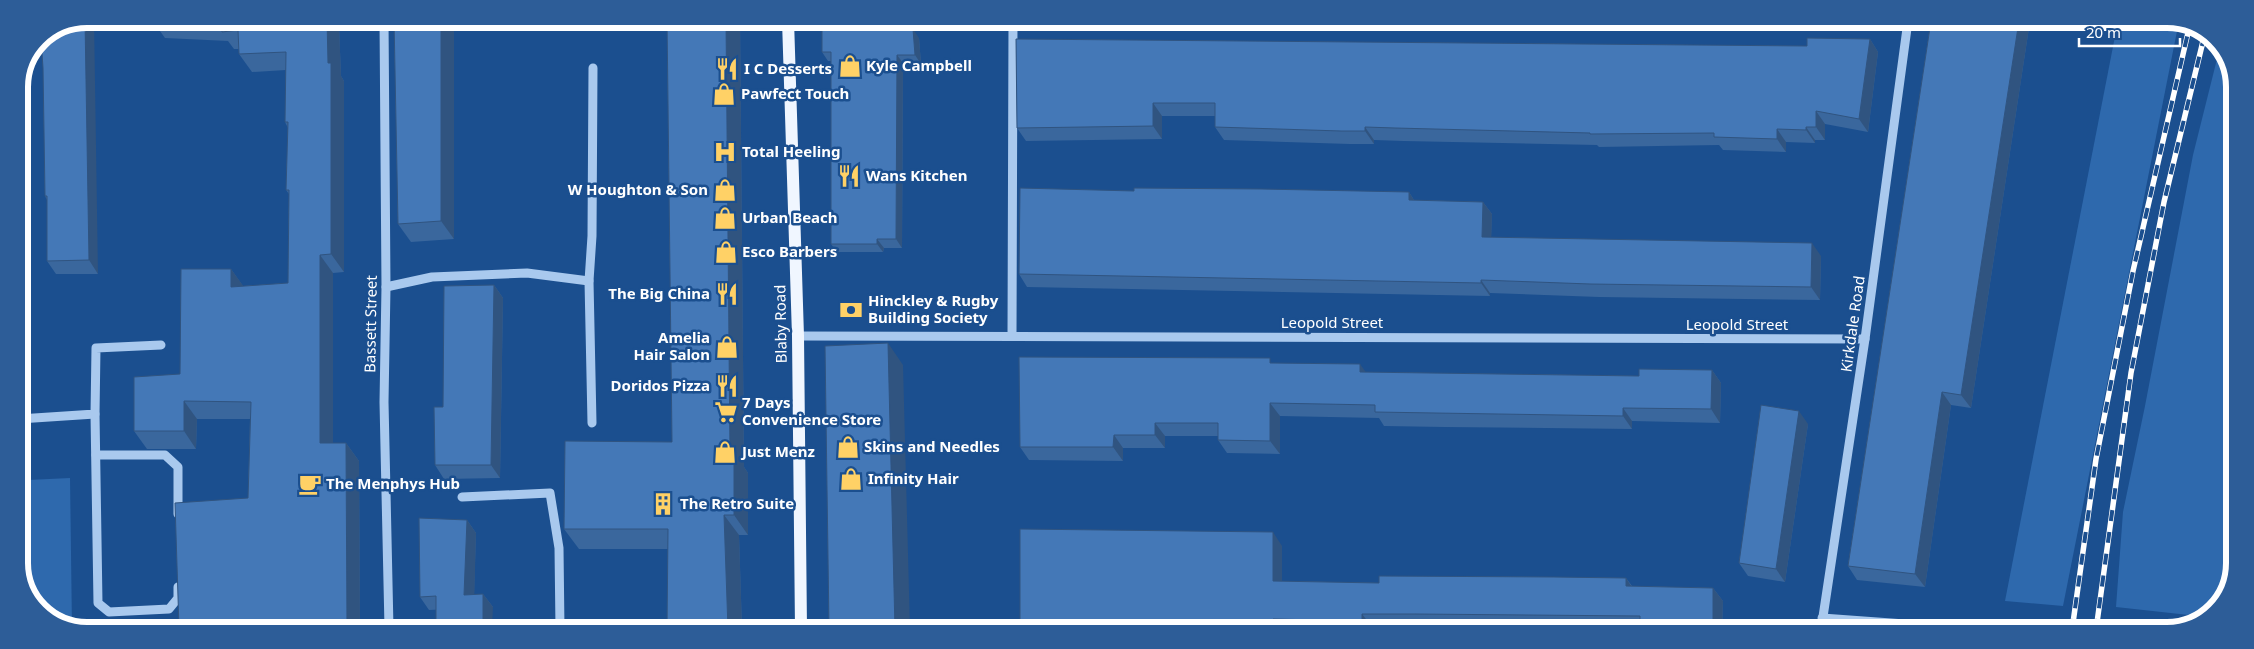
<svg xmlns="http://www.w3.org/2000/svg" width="2254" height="649" viewBox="0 0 2254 649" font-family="'Noto Sans',sans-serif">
<rect width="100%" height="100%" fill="#1b4f8f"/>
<g fill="#2e69ad">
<polygon points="2118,21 2179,21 2063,606 2005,601"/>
<polygon points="2220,47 2235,82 2233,579 2207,617 2116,607 2123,512 2145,406 2193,155"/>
<polygon points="70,478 72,628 35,607 29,591 28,480"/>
</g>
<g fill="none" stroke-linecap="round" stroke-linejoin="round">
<g stroke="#a9c9ee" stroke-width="9">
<polyline points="384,19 386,287 384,402 389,628"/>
<polyline points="1619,20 1907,23"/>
<polyline points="386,287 432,277 527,273 589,281"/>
<polyline points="798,336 1865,339"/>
<polyline points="1012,336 1013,20"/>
<polyline points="95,414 98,603 109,612 169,609 178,598 178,587"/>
<polyline points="19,419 95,414 96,348 161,345"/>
<polyline points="592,423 589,281 592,236 593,68"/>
<polyline points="96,455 165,455 178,467 178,514"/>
<polyline points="19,457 25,582"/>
<polyline points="462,497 550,493 559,548 560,629"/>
<polyline points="1822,618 1974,629"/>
<polyline points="1821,630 1865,339 1908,21"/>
</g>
<polyline stroke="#f0f6ff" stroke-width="12" points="788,20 798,336 801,629"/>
<defs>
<g id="rail">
<polyline points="2072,630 2096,459 2133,271 2190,24"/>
<polyline points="2096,630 2131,373 2164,202 2205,33"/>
</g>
</defs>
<use href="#rail" stroke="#fff" stroke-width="5.5"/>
<use href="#rail" stroke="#1b4f8f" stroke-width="4" stroke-dasharray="11" stroke-linecap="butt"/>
</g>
<g fill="#3a679d">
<polygon points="152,19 335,19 339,25 341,76 344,81 344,272 333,273 333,443 346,443 359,461 360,628 179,628 248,498 250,419 197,419 196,449 147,449 134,431 180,374 231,269 243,286 288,283 289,194 286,190 288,128 285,122 286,70 252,72 239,54 239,49 234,49 228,41 165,38 152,20"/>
<polygon points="394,19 454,239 411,242 398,224"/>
<polygon points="667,19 740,19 744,467 748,473 748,535 739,535 742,629 667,629 668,549 579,549 564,529 672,442"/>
<polygon points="1931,21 2030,21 1971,408 1951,405 1925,587 1857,580 1848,566"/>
<polygon points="919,38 921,64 903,63 902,248 884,248 883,252 837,252 831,244 831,61 828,61 822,52"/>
<polygon points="1016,39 1807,46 1870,39 1878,52 1868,132 1825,124 1825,140 1815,140 1815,143 1786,142 1786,152 1723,150 1719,145 1599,147 1597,145 1404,141 1374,140 1374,144 1350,144 1224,140 1215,127 1215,116 1162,116 1162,139 1026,141 1017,128"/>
<polygon points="43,68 98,274 56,274 47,261 47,200 45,196"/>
<polygon points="1134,191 1409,192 1414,200 1483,202 1492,214 1491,237 1821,256 1820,300 1599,297 1490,293 1490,296 1027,287 1019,274"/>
<polygon points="494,285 503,298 500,478 444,479 435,465 443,407"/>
<polygon points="1274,363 1366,372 1639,376 1712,370 1721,383 1720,423 1632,421 1632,429 1444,427 1384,426 1379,418 1280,416 1280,454 1227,453 1218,440 1218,436 1165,436 1165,448 1123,448 1123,461 1029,460 1020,447"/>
<polygon points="1808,424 1785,582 1748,576 1739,563"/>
<polygon points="467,520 476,533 474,594 483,594 493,607 429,610 420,597"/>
<polygon points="1282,546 1282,581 1379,583 1626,578 1632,586 1713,588 1723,601 1722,630 1372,627 1372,629 1026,629 1020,621"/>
</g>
<g fill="#305480">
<polygon points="85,19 94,19 98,274 89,260"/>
<polygon points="327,19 335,19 339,25 341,76 344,81 344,272 331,254 328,63"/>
<polygon points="441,19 454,19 454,239 441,221"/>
<polygon points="726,19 740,19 744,467 748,473 748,535 734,515 730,453"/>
<polygon points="2019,21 2030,21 1971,408 1961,395"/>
<polygon points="913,29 919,38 921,64 915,55"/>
<polygon points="1870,39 1878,52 1868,132 1859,119"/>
<polygon points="897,55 903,63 902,248 896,239"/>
<polygon points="1153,103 1162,116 1162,139 1153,126"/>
<polygon points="1816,111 1825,124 1825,140 1816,127"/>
<polygon points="1365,127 1374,140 1374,144 1365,131"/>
<polygon points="1806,127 1815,140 1815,143 1806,130"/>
<polygon points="1777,129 1786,142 1786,152 1777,139"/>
<polygon points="1409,192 1417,205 1409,200"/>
<polygon points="1483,202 1492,214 1491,249 1482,237"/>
<polygon points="877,239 884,248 883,252 877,244"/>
<polygon points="1812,243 1821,256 1820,300 1811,287"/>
<polygon points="320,255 333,273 333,461 320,443"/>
<polygon points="231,269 244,287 231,287"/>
<polygon points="1481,280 1490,293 1490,296 1481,283"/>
<polygon points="494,285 503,298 500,478 491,465"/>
<polygon points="888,343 903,365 910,629 895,629"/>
<polygon points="1360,364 1370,378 1360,372"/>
<polygon points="1712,370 1721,383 1720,423 1711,409"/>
<polygon points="1942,392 1951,405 1925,587 1915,574"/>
<polygon points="184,401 197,419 196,449 184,431"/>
<polygon points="1270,403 1280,416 1280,454 1270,441"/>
<polygon points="1623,408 1632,421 1632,429 1623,416"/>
<polygon points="1799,411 1808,424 1785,582 1776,569"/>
<polygon points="1155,423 1165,436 1165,448 1155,435"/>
<polygon points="1114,435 1123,448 1123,461 1113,447"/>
<polygon points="346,443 359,461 360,628 347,628"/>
<polygon points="724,515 739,535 742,629 728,629"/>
<polygon points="467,520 476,533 474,608 464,595"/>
<polygon points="1273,532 1282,546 1282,594 1273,581"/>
<polygon points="1626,578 1635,592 1626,586"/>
<polygon points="1713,588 1723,601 1722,630 1715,630 1713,627"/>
<polygon points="483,594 493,607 492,628 483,628"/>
<polygon points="1362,614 1372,627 1372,629 1368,629 1362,621"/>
<polygon points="1273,619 1280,629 1276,629 1273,624"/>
</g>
<g fill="#4478b7" stroke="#305480">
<polygon points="85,19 89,260 47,261 47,196 45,196 43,68 41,38"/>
<polygon points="152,19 327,19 328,63 331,63 331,254 320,255 320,443 346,443 347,628 179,628 175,503 248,498 251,402 184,401 184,431 134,431 134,377 180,374 181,269 231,269 231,287 288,283 289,190 286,190 288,122 285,122 286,52 239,54 238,30 222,32 221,24 152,20"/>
<polygon points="394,19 441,19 441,221 398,224"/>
<polygon points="667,19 726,19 730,453 734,453 734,515 724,515 728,629 667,629 668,529 564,529 565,441 672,442"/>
<polygon points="1931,21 2019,21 1961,395 1942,392 1915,574 1848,566"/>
<polygon points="822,29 913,29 915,55 897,55 896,239 877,239 877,244 831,244 831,52 822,52"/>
<polygon points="1807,38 1870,39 1859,119 1816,111 1816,127 1806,127 1806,130 1777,129 1777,139 1714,137 1714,133 1590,134 1590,133 1395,128 1365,127 1365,131 1341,131 1215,127 1215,103 1153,103 1153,126 1017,128 1016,39 1807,46"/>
<polygon points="1020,188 1134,191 1134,188 1261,189 1409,192 1409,200 1483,202 1482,237 1812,243 1811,287 1590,284 1481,280 1481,283 1019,274"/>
<polygon points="494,285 491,465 435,465 434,407 443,407 444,286"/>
<polygon points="888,343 895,629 829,628 825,346"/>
<polygon points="1019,357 1270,358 1270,363 1360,364 1360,372 1639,376 1639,369 1712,370 1711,409 1623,408 1623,416 1435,413 1375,412 1375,405 1270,403 1270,441 1218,440 1218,423 1155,423 1155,435 1114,435 1113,447 1020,447"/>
<polygon points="1761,405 1799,411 1776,569 1739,563"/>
<polygon points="419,518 467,520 464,595 483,594 483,628 436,628 436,596 420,597"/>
<polygon points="1020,529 1273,532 1273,581 1379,583 1379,576 1554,577 1626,578 1626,586 1713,588 1713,627 1640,626 1640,616 1415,614 1362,614 1362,621 1273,619 1273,624 1020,621"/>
</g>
<defs>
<symbol id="shop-bare" viewBox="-9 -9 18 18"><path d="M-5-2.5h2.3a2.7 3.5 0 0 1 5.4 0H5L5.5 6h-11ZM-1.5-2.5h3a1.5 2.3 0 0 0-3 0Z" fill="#ffd166" stroke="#1b4f8f" stroke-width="2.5" paint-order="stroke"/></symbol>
<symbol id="restaurant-bare" viewBox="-9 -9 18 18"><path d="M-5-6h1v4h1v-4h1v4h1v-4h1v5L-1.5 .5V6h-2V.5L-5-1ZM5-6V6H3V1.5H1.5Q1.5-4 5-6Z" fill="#ffd166" stroke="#1b4f8f" stroke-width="2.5" paint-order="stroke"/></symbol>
<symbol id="hospital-bare" viewBox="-9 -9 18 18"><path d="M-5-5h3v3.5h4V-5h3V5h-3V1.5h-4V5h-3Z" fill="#ffd166" stroke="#1b4f8f" stroke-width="2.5" paint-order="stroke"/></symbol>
<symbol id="bank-bare" viewBox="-9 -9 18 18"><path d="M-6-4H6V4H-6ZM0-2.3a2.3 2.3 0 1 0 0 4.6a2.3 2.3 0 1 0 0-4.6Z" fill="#ffd166" stroke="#1b4f8f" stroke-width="2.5" paint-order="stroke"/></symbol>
<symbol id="supermarket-bare" viewBox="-9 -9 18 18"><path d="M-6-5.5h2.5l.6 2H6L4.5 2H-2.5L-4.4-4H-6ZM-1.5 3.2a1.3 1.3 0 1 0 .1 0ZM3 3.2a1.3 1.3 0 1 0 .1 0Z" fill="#ffd166" stroke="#1b4f8f" stroke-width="2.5" paint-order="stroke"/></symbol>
<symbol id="cafe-bare" viewBox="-9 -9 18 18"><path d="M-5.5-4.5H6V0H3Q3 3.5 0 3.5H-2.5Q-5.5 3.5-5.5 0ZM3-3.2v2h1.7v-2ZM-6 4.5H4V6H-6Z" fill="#ffd166" stroke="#1b4f8f" stroke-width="2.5" paint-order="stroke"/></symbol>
<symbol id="building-bare" viewBox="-9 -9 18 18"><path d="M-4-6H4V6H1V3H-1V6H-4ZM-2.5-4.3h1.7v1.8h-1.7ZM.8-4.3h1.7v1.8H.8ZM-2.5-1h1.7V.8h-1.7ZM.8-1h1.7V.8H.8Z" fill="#ffd166" stroke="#1b4f8f" stroke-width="2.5" paint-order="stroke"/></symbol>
</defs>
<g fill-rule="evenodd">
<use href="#shop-bare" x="834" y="50" width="32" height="32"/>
<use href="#restaurant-bare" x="711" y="53" width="32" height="32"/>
<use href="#shop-bare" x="708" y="78" width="32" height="32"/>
<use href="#hospital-bare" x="709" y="136" width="32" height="32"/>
<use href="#restaurant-bare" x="833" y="160" width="32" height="32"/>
<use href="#shop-bare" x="709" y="174" width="32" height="32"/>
<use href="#shop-bare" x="709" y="202" width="32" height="32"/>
<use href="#shop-bare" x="710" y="236" width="32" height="32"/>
<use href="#restaurant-bare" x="711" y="278" width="32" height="32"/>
<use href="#bank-bare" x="835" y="294" width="32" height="32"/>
<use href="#shop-bare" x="711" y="331" width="32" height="32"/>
<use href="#restaurant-bare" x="711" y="370" width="32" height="32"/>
<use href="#supermarket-bare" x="710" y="396" width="32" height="32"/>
<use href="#shop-bare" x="832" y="431" width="32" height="32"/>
<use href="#shop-bare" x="709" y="436" width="32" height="32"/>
<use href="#shop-bare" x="835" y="463" width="32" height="32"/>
<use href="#cafe-bare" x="294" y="468" width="32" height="32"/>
<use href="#building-bare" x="647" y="488" width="32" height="32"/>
</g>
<g text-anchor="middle" stroke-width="5" stroke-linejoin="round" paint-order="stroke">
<g font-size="15" font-weight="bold" fill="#fff" stroke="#1b4f8f" text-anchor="start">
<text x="866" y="71">Kyle Campbell</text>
<text x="744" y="74">I C Desserts</text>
<text x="741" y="99">Pawfect Touch</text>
<text x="742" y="157">Total Heeling</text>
<text x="866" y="181">Wans Kitchen</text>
<text x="708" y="195" text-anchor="end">W Houghton &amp; Son</text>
<text x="742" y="223">Urban Beach</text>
<text x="742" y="257">Esco Barbers</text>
<text x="710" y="299" text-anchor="end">The Big China</text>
<text x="868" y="306">Hinckley &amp; Rugby<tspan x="868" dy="17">Building Society</tspan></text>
<text x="710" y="343" text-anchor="end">Amelia<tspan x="710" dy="17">Hair Salon</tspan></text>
<text x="710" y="391" text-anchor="end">Doridos Pizza</text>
<text x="742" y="408">7 Days<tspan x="742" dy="17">Convenience Store</tspan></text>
<text x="864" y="452">Skins and Needles</text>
<text x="742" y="457">Just Menz</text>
<text x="868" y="484">Infinity Hair</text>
<text x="326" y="489">The Menphys Hub</text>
<text x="680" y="509">The Retro Suite</text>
</g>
<g font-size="15" fill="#fff" stroke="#1b4f8f">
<text x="1332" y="328">Leopold Street</text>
<text transform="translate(371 324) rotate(-89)" y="5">Bassett Street</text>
<text transform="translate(781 324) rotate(-91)" y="5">Blaby Road</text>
<text transform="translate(1853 324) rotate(-82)" y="5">Kirkdale Road</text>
<text x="1737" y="330">Leopold Street</text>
</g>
</g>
<path d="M0 0H2254V649H0ZM87 28H2167A59 59 0 0 1 2226 87V563A59 59 0 0 1 2167 622H87A59 59 0 0 1 28 563V87A59 59 0 0 1 87 28Z" fill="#2d5d98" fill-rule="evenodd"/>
<path fill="none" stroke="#fff" stroke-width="6" d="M87 28H2167A59 59 0 0 1 2226 87V563A59 59 0 0 1 2167 622H87A59 59 0 0 1 28 563V87A59 59 0 0 1 87 28Z"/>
<path d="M2079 38v8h101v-8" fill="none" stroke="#ffffff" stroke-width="2.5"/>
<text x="2086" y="38" font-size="15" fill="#ffffff" stroke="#1b4f8f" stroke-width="4" paint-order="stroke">20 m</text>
</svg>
